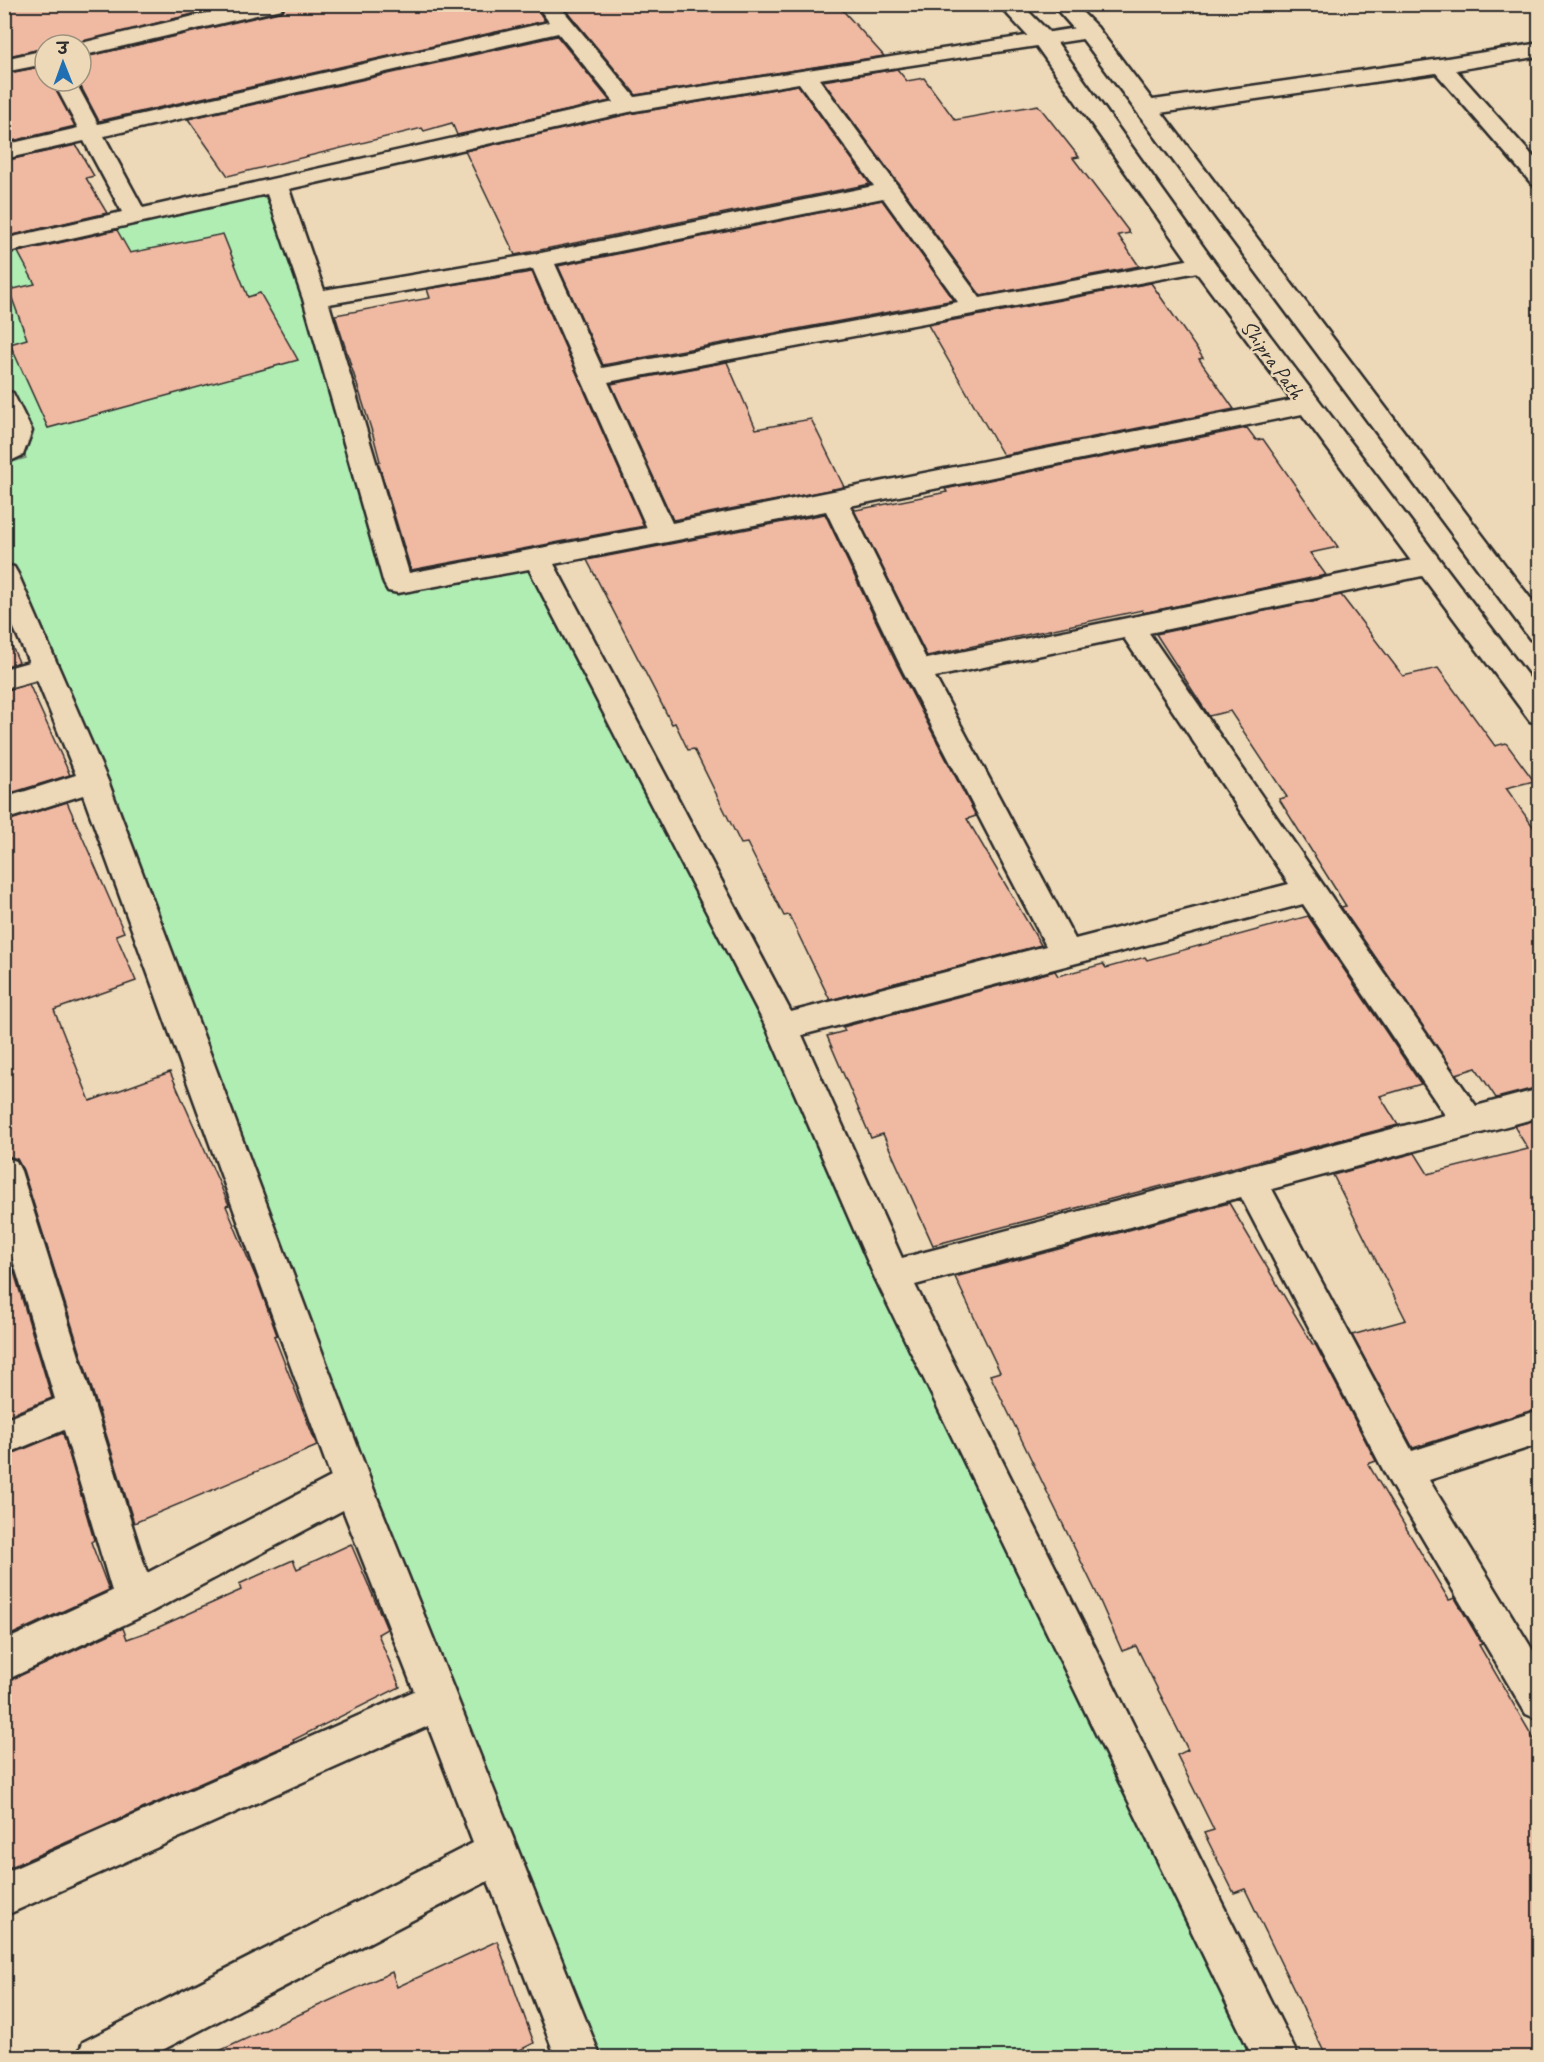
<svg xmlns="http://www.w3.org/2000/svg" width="1544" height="2062" viewBox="0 0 1544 2062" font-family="Caveat,'Playpen Sans Deva',sans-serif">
<rect width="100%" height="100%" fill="#edd8b7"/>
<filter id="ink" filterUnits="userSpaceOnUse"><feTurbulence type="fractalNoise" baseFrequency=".0167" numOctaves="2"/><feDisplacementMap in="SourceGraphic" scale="12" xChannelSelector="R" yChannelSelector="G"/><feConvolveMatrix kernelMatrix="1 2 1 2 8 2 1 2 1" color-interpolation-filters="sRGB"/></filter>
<g filter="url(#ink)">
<polygon fill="#afedb3" stroke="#6d8c6f" stroke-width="1.5" points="261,187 302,285 398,583 538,559 1277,2057 579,2057 5,572 5,464 26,458 5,404 5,247"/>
<g fill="#efb9a2" stroke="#2b2b2b" stroke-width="1.5">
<polygon points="4,4 232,4 71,45 45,45 45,48 4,57"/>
<polygon points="286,4 534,4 545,21 99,121 78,81 81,81 81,58 283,11"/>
<polygon points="561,4 837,4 884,56 636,95"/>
<polygon points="557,36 610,101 457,135 452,123 424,131 422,128 228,176 188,119"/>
<polygon points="45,66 45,81 51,81 75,126 4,143 4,74"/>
<polygon points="897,69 907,81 924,78 955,120 1038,105 1079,157 1073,158 1130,233 1118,235 1139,266 981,296 823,81"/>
<polygon points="798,85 870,184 515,255 465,151 629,114"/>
<polygon points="76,145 94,176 86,178 107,213 9,236 4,227 4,161"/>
<polygon points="882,200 954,300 603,365 558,266"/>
<polygon points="117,230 130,253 223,234 248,297 260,293 298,360 48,428 10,344 27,339 9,290 35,284 18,252"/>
<polygon points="532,272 644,526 411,570 378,462 380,461 373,435 335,315 430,298 427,289"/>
<polygon points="1151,283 1203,358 1199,359 1234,409 1003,455 928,325"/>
<polygon points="727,362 756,429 811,419 844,487 673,520 611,384"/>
<polygon points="1247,428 1256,440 1263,439 1338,547 1310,553 1326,575 1143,613 1142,610 927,656 853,508 856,510 947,492 945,489"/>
<polygon points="825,514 897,665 976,816 967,819 1041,945 830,1000 789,915 784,916 747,843 741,844 694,749 688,750 675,723 672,724 587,560"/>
<polygon points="1341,595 1403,676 1438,668 1495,746 1506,743 1534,781 1506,788 1539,835 1539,1087 1496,1098 1476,1068 1456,1074 1341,907 1346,906 1279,799 1287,797 1230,711 1209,716 1156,634"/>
<polygon points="4,629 19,662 4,667"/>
<polygon points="29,684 70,775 4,795 4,691"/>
<polygon points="67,802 124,932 116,935 136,981 54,1010 90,1101 170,1072 229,1205 226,1206 257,1280 277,1335 274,1336 317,1446 134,1523 23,1170 17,1159 4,1155 4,822"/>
<polygon points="1308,916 1421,1084 1380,1096 1398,1125 933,1245 883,1134 871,1138 827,1036 845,1031 843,1027 1055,971 1058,976 1103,964 1106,968 1145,957 1147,960"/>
<polygon points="1539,1119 1539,1408 1413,1448 1352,1335 1406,1320 1333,1175 1415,1153 1428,1174 1528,1149 1514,1126"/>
<polygon points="1229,1203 1313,1345 1315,1344 1376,1461 1368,1464 1449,1600 1455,1598 1482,1644 1479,1645 1539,1748 1539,2058 1327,2058 1245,1889 1234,1893 1204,1833 1214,1830 1177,1755 1188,1750 1136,1646 1122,1651 1096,1592 990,1375 1000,1372 955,1277"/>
<polygon points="4,1239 52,1398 4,1417"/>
<polygon points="63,1433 94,1540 91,1542 109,1590 4,1638 4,1457"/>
<polygon points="351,1544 387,1629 378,1634 400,1687 293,1740 294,1742 4,1870 4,1683 123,1628 127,1639 150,1631 241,1590 239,1584 293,1560 297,1569"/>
<polygon points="497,1941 534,2043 504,2058 204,2058 392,1972 397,1987"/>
</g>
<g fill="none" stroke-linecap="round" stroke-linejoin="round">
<defs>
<g id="street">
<polygon points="244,4 284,4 282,9 81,56 81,45 73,45"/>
<path d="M536 4H558L635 97 1089 26 1097 27 1100 32 1097 37 1089 38 819 79 980 298 1203 257 1212 259 1215 264 1212 269 1203 271 608 382 672 523 1308 397 1317 399 1321 405 1317 411 850 506 926 659 1427 557 1437 560 1441 566 1437 572 1427 575 1149 633 1476 1106 1540 1089V1117L1272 1189 1412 1451 1540 1410V1444L1429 1480 1540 1662V1720L1526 1714 1390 1483 1241 1197 915 1285 1299 2058H1253L874 1276 766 1027 529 569 398 593 388 591 384 584 303 299 267 194 4 253V239L122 212 84 141 4 159V145L78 128 53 81H75L98 124 549 22ZM558 33 614 102 143 208 104 136ZM799 83 874 186 541 253 324 290 289 189 629 112ZM883 198 958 302 602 368 555 264ZM533 269 647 528 409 573 329 304ZM826 511 903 671 1046 946 791 1012 554 564ZM1124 638 1289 884 1075 939 935 677ZM1303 904 1445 1115 902 1258 802 1035Z"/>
<polygon points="1540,43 1540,56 1456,70 1540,164 1540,186 1532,184 1436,73 1146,115 1138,113 1135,108 1138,103 1146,101 1441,59"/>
<polygon points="45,50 45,64 4,72 4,59"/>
<polygon points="4,391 13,393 32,431 23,455 4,464"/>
<polygon points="4,565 14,567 18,574 108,781 372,1485 601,2058 556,2058 488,1881 147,2058 77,2058 83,2042 473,1843 428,1726 4,1916 4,1873 414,1691 343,1510 149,1613 4,1681 4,1641 112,1591 64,1430 4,1455 4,1420 55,1399 4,1230 4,1157 16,1161 21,1171 147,1573 331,1477 83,795 4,820 4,798 76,775 37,680 4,689 4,669 29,662 4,606"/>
</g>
<g id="secondary">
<polygon points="998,4 1021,4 1051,34 1212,259 1540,692 1540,724 1530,721 1194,269 1035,44"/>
<polygon points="1052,4 1074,4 1097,27 1540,611 1540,642 1530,639 1081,37"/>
</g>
</defs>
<use href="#street" stroke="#2b2b2b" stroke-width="5"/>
<use href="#secondary" stroke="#2b2b2b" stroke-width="5"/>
<use href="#street" fill="#edd8b7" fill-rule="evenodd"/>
<use href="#secondary" fill="#edd8b7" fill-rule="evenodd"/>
</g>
</g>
<g text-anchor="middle" stroke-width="5" stroke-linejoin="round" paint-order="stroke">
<g font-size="22" fill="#2b2b2b" stroke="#edd8b7">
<text transform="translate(1273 359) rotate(54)" y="8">Shipra Path</text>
</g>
</g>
<rect width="1544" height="2062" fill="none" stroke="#edd8b7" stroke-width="24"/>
<rect x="12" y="12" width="1520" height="2038" fill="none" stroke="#2b2b2b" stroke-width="2" filter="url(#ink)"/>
<g transform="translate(63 63) rotate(359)"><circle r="28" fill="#edd8b7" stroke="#9f937f" stroke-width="1.5"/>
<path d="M0-4.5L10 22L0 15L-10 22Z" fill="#1f6fb2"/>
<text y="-9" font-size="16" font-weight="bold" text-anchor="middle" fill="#2b2b2b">उ</text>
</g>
</svg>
